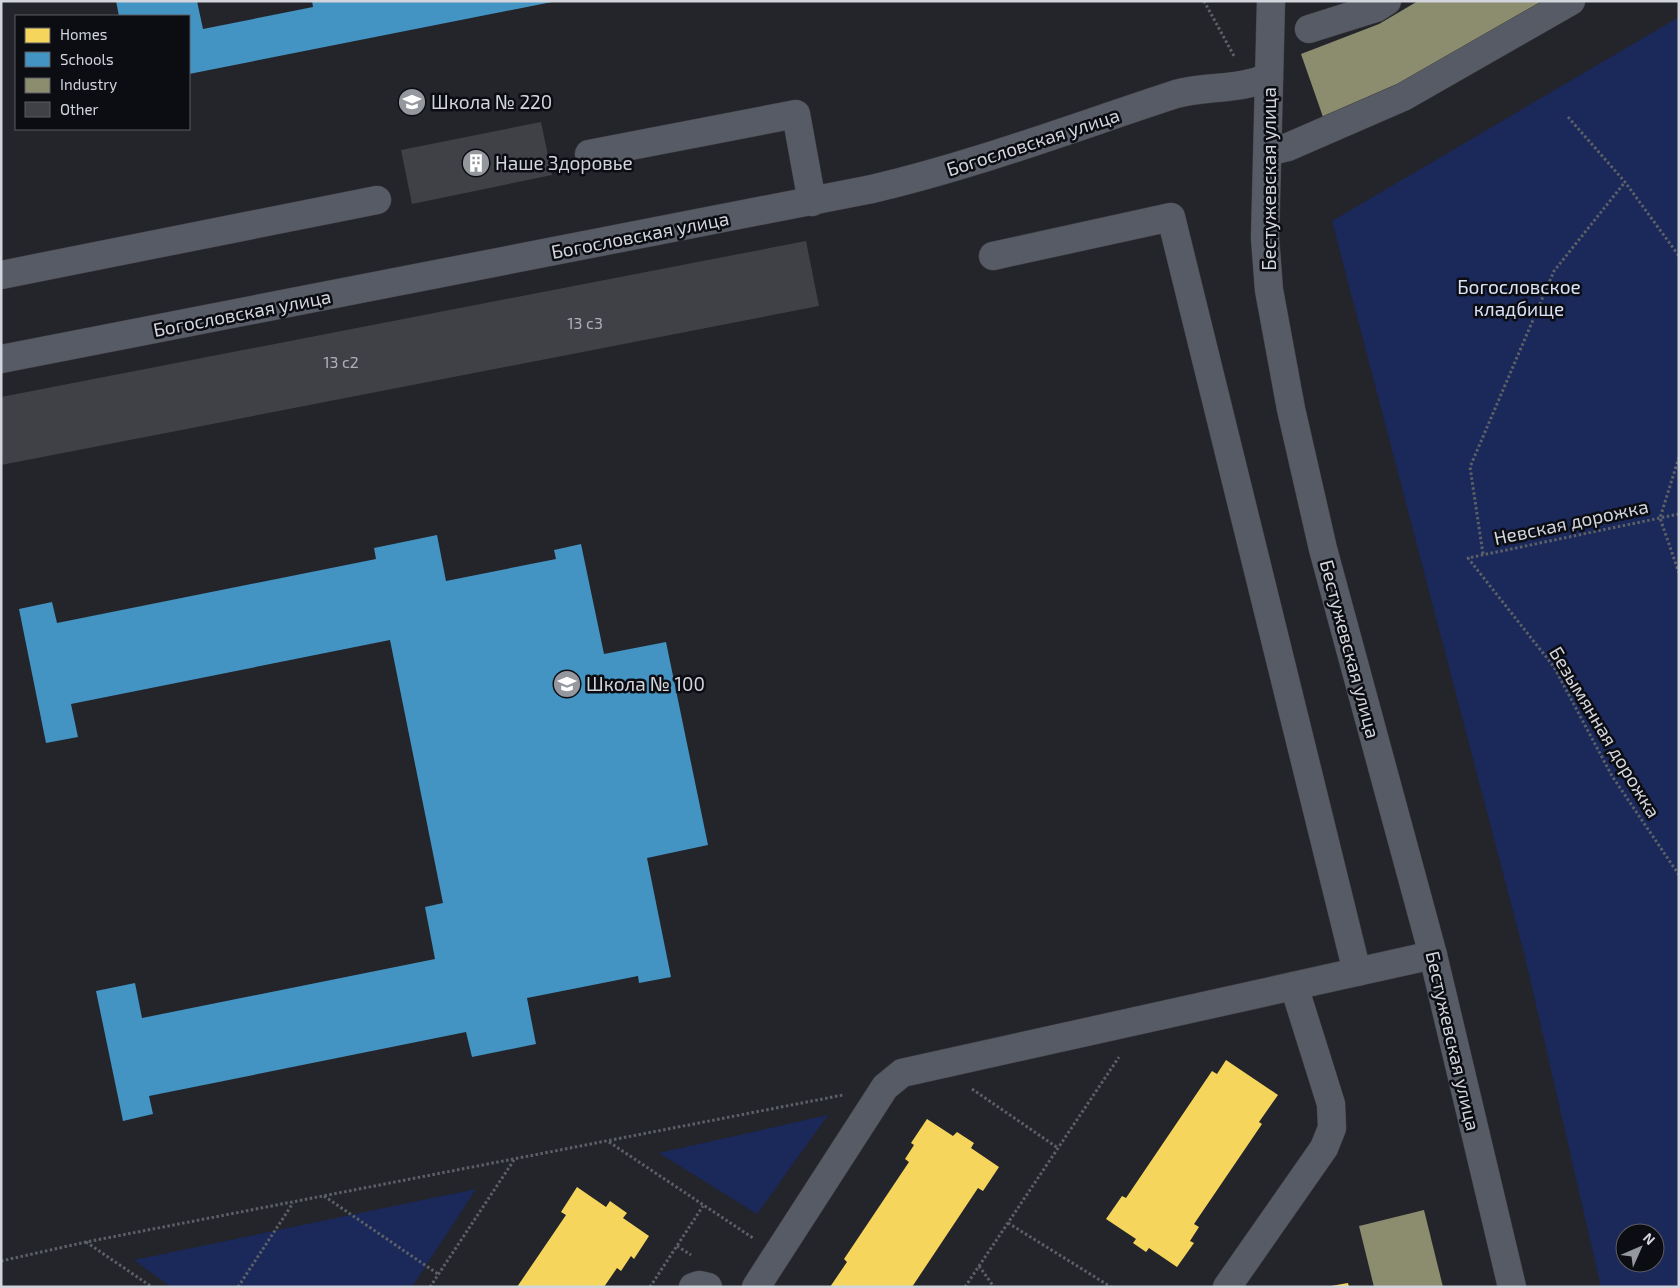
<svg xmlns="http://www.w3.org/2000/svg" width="1680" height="1288" viewBox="0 0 1680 1288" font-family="'Exo 2',sans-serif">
<rect width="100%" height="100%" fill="#24252a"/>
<g fill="#1a285a" fill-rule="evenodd">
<path d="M1679 17V1287H1601L1525 957 1332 221ZM1625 1233H1655V1263H1625Z"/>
<polygon points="828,1115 757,1214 659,1153"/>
<polygon points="476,1189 412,1287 171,1287 134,1260"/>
</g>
<g fill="#f6d55c">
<polygon points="1226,1060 1278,1095 1259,1122 1262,1124 1194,1224 1199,1227 1190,1241 1194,1243 1177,1267 1149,1248 1146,1252 1133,1243 1136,1239 1106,1219 1122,1196 1126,1198 1212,1071 1217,1074"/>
<polygon points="927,1119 953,1136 957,1132 974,1143 971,1148 999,1167 983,1191 978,1188 912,1287 830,1287 847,1262 844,1259 909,1162 905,1159 914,1145 911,1143"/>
<polygon points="577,1187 606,1207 610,1201 627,1213 623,1218 649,1236 634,1259 631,1256 621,1271 617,1268 604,1287 517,1287 566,1215 561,1212"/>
<polygon points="1348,1283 1349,1287 1331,1287 1331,1286"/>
</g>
<g fill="#4393c3">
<polygon points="116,1 197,1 203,29 313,7 312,1 552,2 189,74 189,16 119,16"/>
<polygon points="437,535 446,581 556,559 554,550 581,544 604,654 666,642 708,845 647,858 671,977 639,983 638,976 527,998 536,1044 472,1057 466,1032 149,1096 153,1114 123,1121 96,991 135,983 142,1018 435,959 425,907 443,903 390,640 71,704 78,737 46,743 19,609 52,602 57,623 376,559 374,548"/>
</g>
<g fill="#8c8c6e">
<polygon points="1418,1 1545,1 1418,75 1323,117 1301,54 1379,24"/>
<polygon points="1424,1210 1443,1287 1374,1287 1359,1226"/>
</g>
<g fill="#404147">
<polygon points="541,122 552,175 412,204 401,150"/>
<polygon points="806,241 819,306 1,465 1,397"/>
</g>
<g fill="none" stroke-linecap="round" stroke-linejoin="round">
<defs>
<g id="minor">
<polyline points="1271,1 1265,238 1269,290 1291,409 1323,549 1433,955 1512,1287"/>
<polyline points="1309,29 1376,8 1387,1"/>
<polyline points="1268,152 1288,147 1403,97 1571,1"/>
<polyline points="589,154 796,114 812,202"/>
<polyline points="993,256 1171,217 1357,972"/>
<polyline points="1,275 377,200"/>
<path d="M1 359 872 189C975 165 1075 127 1176 94 1207 85 1237 91 1269 77"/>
<polyline points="693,1287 699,1285 708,1287"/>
<polyline points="756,1287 885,1087 902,1073 1433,955"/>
<polyline points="1227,1287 1324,1148 1332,1128 1331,1104 1294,986"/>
</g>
</defs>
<use href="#minor" stroke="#414246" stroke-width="29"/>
<g stroke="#5c6067" stroke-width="3" stroke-dasharray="2.5 2.5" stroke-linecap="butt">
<polyline points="1204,1 1234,56"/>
<polyline points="1568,117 1625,182 1679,256"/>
<polyline points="1679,457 1660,518 1679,573"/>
<polyline points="1679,514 1468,558 1554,667 1612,776 1679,875"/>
<polyline points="1483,554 1470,467 1554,271 1625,182"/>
<polyline points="972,1089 1058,1148"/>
<polyline points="609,1142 753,1238"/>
<polyline points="324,1196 438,1274"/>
<polyline points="1008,1223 1111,1287"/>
<polyline points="86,1242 152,1287"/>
<polyline points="677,1246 691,1255"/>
<polyline points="1,1261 86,1242 843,1095"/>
<polyline points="979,1266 994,1287"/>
<polyline points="238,1287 293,1203"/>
<polyline points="430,1287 514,1160"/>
<polyline points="650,1287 703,1206"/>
<polyline points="965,1287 1119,1057"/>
</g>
<use href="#minor" stroke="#575b65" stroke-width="28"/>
</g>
<defs>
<symbol id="school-disc" viewBox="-11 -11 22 22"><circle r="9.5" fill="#95979e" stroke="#0c0d12"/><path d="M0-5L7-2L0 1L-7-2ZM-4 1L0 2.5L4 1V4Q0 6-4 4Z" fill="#fff"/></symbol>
<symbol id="building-disc" viewBox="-11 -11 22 22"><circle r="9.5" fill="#95979e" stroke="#0c0d12"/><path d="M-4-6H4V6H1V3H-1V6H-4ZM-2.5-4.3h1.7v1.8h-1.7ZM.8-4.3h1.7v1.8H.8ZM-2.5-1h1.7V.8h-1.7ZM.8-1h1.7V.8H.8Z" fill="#fff"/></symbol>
</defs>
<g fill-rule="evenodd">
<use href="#school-disc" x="396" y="86" width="32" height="32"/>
<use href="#building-disc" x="460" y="147" width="32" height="32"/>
<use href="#school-disc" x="551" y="668" width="32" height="32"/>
</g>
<g text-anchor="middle" stroke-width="5" stroke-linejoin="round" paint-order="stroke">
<g font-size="16" fill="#aeb0b7">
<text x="585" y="329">13 с3</text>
<text x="341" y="368">13 с2</text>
</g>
<g font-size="19" fill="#d2d5dc" stroke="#0c0d12" text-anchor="start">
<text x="431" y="109">Школа № 220</text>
<text x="495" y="170">Наше Здоровье</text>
<text x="586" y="691">Школа № 100</text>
</g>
<g font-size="19" fill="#d2d5dc" stroke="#0c0d12">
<text transform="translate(1033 142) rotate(-18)" y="7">Богословская улица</text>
<text transform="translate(1269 179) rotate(-90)" y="7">Бестужевская улица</text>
<text transform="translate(640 235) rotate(-11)" y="7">Богословская улица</text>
<text transform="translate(242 313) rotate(-11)" y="7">Богословская улица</text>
<text transform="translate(1571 522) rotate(-12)" y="7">Невская дорожка</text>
<text transform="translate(1350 649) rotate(75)" y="7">Бестужевская улица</text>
<text transform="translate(1605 732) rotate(59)" y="7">Безымянная дорожка</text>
<text transform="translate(1453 1041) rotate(77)" y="7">Бестужевская улица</text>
</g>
<g font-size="19" fill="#d9e1f7" stroke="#0c0d12">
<text x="1519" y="294">Богословское<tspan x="1519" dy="22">кладбище</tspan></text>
</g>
</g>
<rect width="1680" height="1288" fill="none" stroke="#d2d5dc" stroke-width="5"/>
<rect x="15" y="15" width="175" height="115" fill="#0c0d12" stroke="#5b5d63"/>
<rect x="25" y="28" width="25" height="15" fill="#f6d55c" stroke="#5b5d63"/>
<text x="60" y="40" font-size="15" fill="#d2d5dc">Homes</text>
<rect x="25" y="52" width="25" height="15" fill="#4393c3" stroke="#5b5d63"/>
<text x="60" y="65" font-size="15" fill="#d2d5dc">Schools</text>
<rect x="25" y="78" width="25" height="15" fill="#8c8c6e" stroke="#5b5d63"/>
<text x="60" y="90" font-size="15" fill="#d2d5dc">Industry</text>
<rect x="25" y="102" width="25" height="15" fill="#404147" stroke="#5b5d63"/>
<text x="60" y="115" font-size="15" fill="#d2d5dc">Other</text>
<g transform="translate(1640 1248) rotate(45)"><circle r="24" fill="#0c0d12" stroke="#5b5d63"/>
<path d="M0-4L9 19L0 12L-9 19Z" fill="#95979e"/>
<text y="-8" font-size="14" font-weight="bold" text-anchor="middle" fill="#d2d5dc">N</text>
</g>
</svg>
